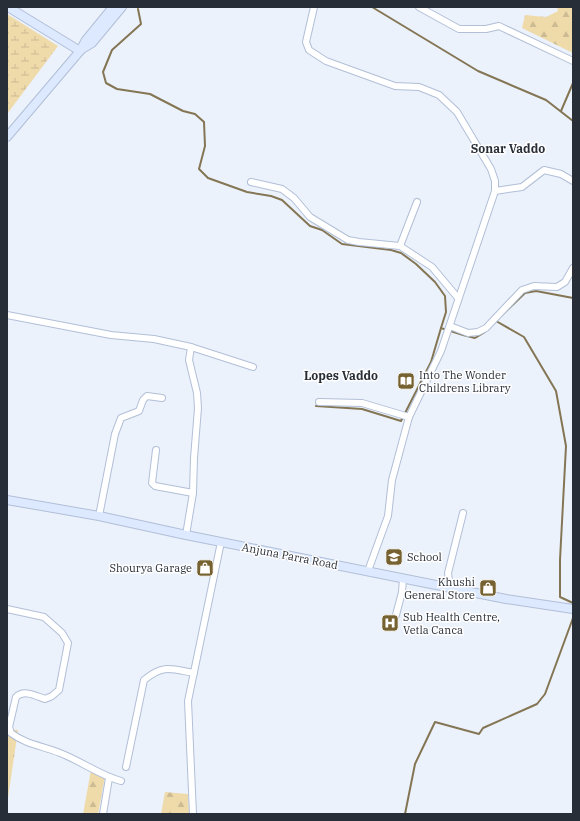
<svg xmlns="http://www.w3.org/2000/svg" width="580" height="821" viewBox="0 0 580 821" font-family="'IBM Plex Serif',serif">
<defs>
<pattern id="forest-firs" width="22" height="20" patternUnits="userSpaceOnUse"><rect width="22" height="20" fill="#efdaaa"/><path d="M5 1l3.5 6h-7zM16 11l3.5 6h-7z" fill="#cdbb93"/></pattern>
<pattern id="wetland-marsh" width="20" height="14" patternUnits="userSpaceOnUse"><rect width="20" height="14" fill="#efdaaa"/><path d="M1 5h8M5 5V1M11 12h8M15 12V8" fill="none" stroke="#cdbb93"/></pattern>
</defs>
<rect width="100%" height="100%" fill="#ecf2fc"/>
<g fill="url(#forest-firs)">
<polygon points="557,7 573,7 573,53 522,28 525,15 546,17 558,11"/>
<polygon points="7,729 18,730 7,805"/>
<polygon points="91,770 106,771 98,814 83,814"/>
<polygon points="165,792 188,794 189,814 161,814"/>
</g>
<polygon fill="url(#wetland-marsh)" points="7,14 58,46 7,114"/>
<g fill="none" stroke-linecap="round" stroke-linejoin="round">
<g stroke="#847654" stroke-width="2">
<polyline points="372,7 478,71 546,100 573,121"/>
<polyline points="138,9 141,24 112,50 103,72 106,83 117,89 150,94 183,111 195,114 204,122 205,146 199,169 208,178 247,192 271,196 282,200 310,226 322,230 342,244 391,250 401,253 416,264 435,282 445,296 446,312 441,328 463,335 475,338 485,332"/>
<polyline points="561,111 573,83"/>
<polyline points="501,316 525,293 536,291 573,298"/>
<polyline points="496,321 524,337 556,391 566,446 560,560 560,597 573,603"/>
<polyline points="316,406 362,409 401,421 431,362 441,328"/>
<polyline points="405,814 415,764 435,722 479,734 483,728 537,704 545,694 573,618"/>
</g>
<defs>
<g id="street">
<polyline points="314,7 306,42 309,50 326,61 395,86 419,87 439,95 457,112 491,169 495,181 495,191 441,351 409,417 392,480 388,516 368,571"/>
<polyline points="419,7 459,29 486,29 499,26 573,61"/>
<polyline points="251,182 282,189 294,198 310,217 348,240 359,242 400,246 432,267 458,298"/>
<polyline points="495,191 522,187 544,170 561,174 573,181"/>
<polyline points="400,246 417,202"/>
<polyline points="7,315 111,335 154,339 191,347 253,367"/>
<polyline points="450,326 468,333 478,332 486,328 522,290 534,286 557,287 565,282 573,268"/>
<polyline points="319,402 362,403 409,417"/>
<polyline points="156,450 152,483 155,486 193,493"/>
<polyline points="99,516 115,434 121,418 139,411 143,400 147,396 162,398"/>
<polyline points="186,535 193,493 194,458 198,408 197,393 189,360 191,347"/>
<polyline points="450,588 448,573 463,513"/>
<path d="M7 609 44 617 62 633 68 643 59 690 52 696 45 699C36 696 24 689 16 697L9 727 11 733C25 744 43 746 60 753 81 761 99 775 121 781"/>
<polyline points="396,615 402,592 403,578"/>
<path d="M126 767 144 680C164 664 171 669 194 673"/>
<polyline points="103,814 109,778"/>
<polyline points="193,814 188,701 221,542"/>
</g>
<g id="secondary">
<polyline points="8,7 80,51"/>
<polyline points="82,49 92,43 122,7"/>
<polyline points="7,137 80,51 86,40 113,7"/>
<polyline points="7,500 99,516 186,535 506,599 573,609"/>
</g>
</defs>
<use href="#street" stroke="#b1bfd7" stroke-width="8"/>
<use href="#secondary" stroke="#b1bfd7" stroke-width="10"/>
<use href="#street" stroke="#fff" stroke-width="6"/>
<use href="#secondary" stroke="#dce9fe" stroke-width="8"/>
</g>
<defs>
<symbol id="library-square" viewBox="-11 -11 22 22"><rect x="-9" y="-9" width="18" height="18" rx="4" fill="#766130" stroke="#fff"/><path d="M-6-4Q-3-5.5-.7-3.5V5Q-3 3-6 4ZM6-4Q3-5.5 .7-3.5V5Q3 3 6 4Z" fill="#fff"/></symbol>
<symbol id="school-square" viewBox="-11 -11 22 22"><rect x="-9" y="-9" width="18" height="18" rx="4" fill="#766130" stroke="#fff"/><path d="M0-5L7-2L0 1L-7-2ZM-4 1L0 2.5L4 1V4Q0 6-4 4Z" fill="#fff"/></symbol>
<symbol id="shop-square" viewBox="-11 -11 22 22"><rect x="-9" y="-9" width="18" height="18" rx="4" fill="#766130" stroke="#fff"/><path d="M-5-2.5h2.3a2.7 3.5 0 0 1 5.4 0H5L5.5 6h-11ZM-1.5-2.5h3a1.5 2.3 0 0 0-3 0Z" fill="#fff"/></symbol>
<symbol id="hospital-square" viewBox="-11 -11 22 22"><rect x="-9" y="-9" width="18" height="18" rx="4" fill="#766130" stroke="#fff"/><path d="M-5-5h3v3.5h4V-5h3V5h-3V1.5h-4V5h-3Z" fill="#fff"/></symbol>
</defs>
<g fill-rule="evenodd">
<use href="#library-square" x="396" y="371" width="20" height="20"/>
<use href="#school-square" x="384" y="547" width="20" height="20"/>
<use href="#shop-square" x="195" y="558" width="20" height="20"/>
<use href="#shop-square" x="478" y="578" width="20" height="20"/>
<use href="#hospital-square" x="380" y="613" width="20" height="20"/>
</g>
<g text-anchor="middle" stroke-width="3" stroke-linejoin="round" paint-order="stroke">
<g font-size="11" fill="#282e37" stroke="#fff" text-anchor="start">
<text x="419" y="379">Into The Wonder<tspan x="419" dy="13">Childrens Library</tspan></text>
<text x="407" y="561">School</text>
<text x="192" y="572" text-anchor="end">Shourya Garage</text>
<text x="475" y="586" text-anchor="end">Khushi<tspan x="475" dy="13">General Store</tspan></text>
<text x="403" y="621">Sub Health Centre,<tspan x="403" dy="13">Vetla Canca</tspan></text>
</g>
<g font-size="11" fill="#282e37" stroke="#fff">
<text transform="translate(290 556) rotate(11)" y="4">Anjuna Parra Road</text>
</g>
<g font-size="12" font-weight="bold" fill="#282e37" stroke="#fff">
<text x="508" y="153">Sonar Vaddo</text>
<text x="341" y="380">Lopes Vaddo</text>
</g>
</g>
<rect width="580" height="821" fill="none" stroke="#282e37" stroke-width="16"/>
</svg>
